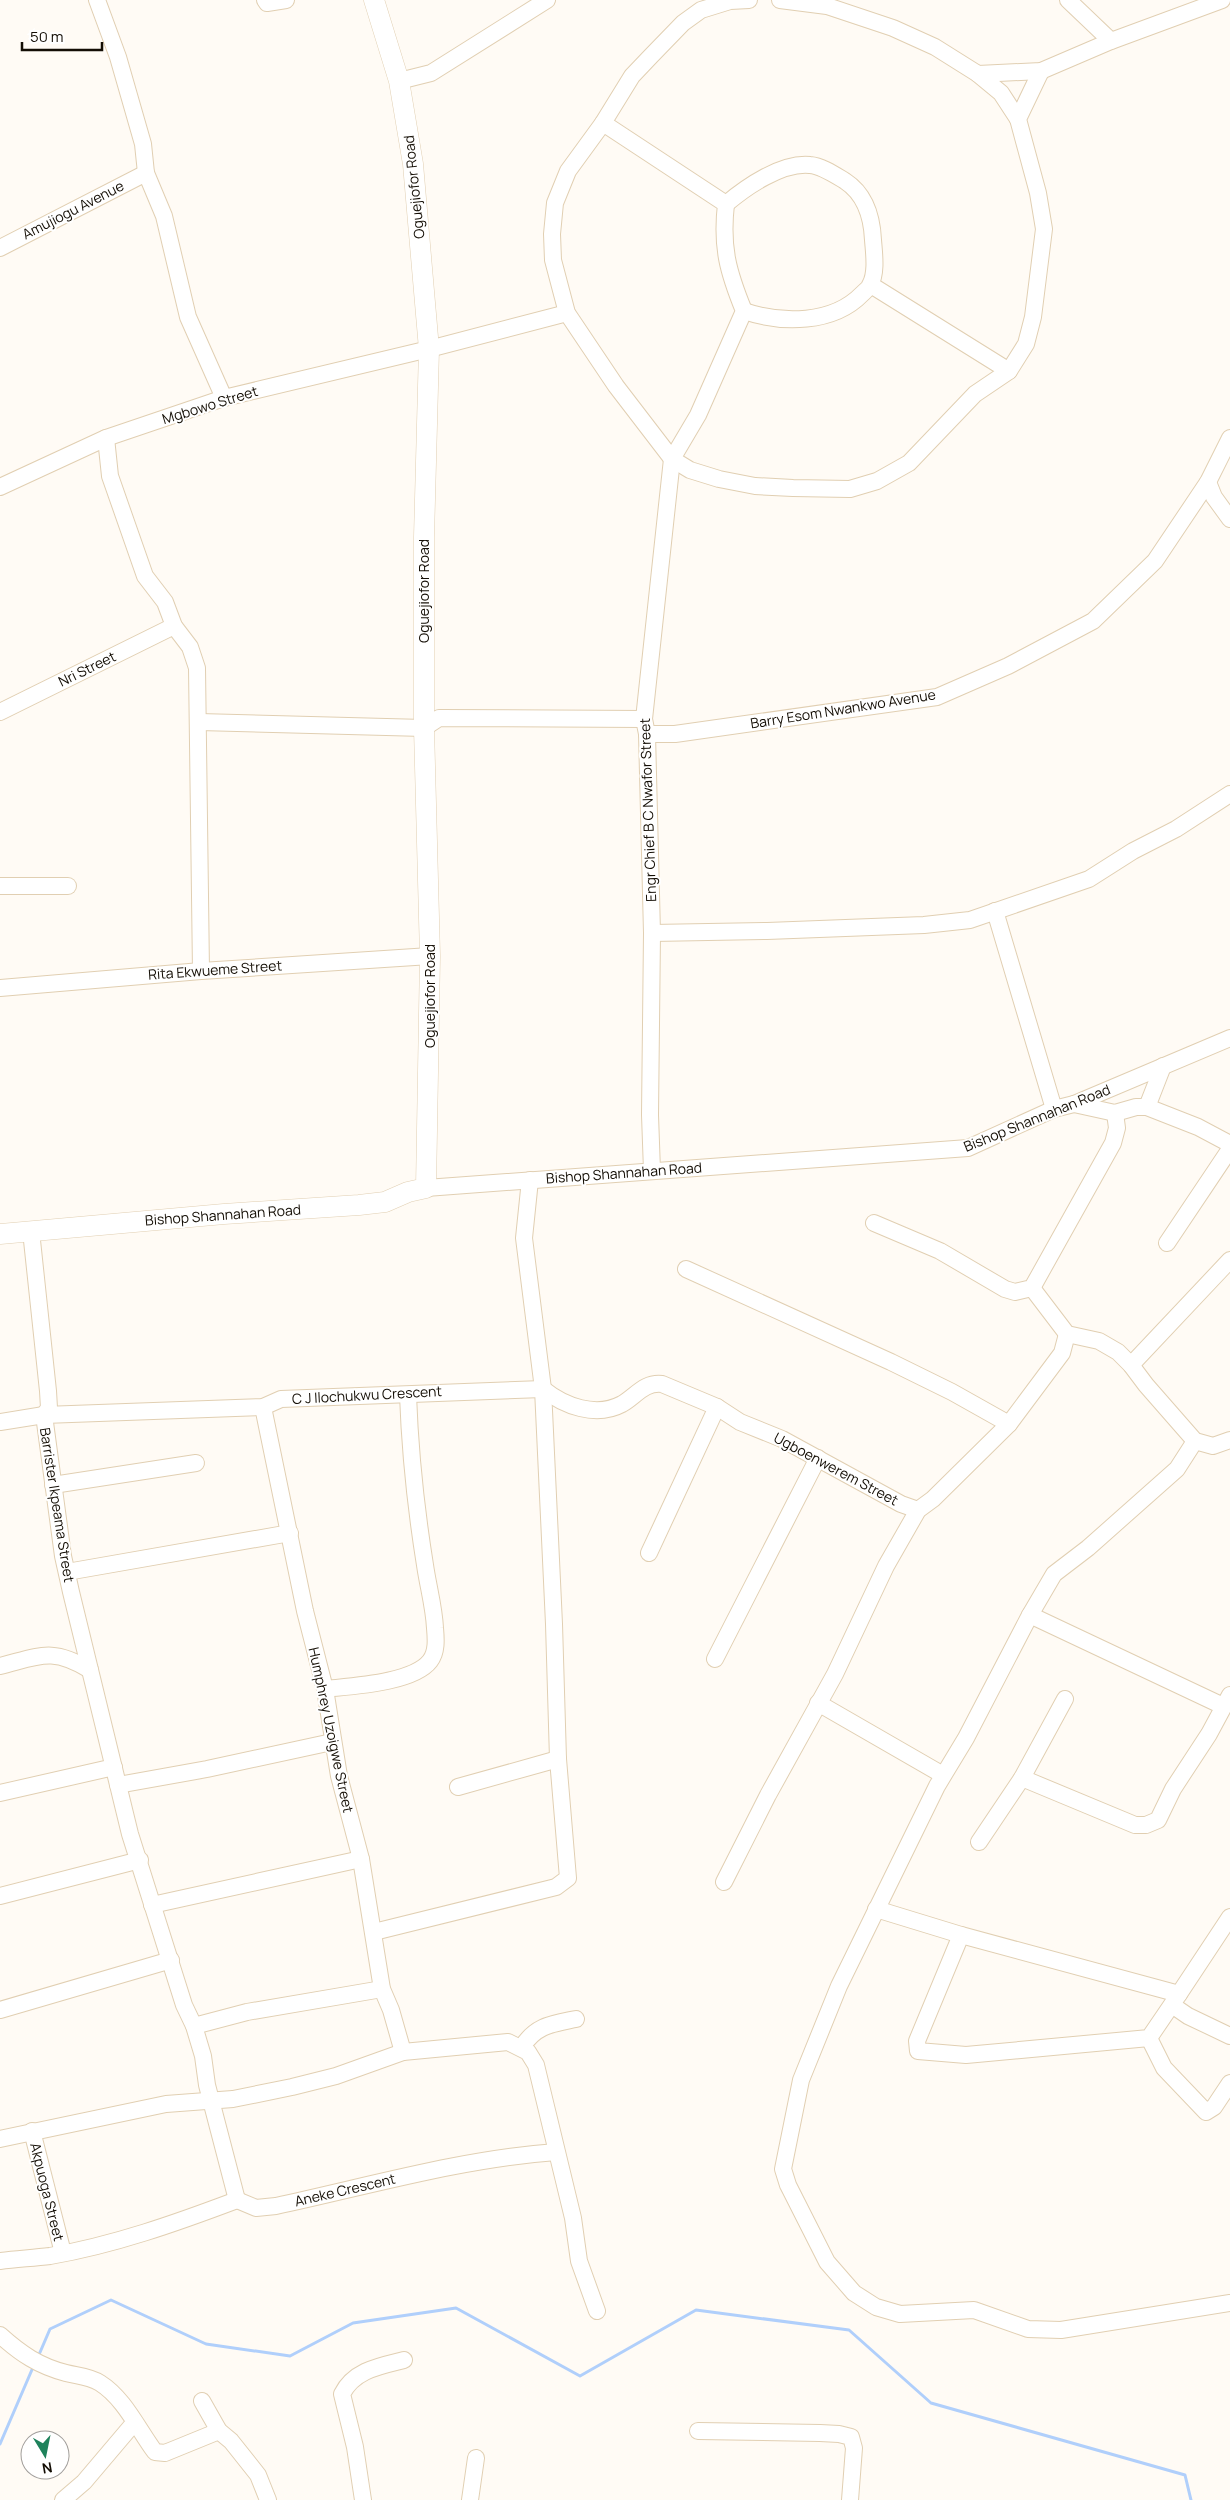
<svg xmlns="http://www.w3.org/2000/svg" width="1230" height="2500" viewBox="0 0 1230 2500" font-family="Manrope,sans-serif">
<rect width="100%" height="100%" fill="#fffbf5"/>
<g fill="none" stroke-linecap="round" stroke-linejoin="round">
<g stroke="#b0cffb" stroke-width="3">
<polyline points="38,2357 50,2329 111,2300 206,2344 290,2356 353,2323 456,2308 580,2376 696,2310 849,2330 931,2403 1185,2475 1191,2500"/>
<polyline points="0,2444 34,2365"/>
</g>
<defs>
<g id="minor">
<polyline points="97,0 118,57 143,144 146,173 164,216 188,317 224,398"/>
<polyline points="265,0 267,3 286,0"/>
<polyline points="749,0 730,1 701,10 683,23 651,56 632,76 603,123 568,171 555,203 552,234 553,260 567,313 616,386 672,459 690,470 719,479 755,486 793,488 850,489 877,481 909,463 975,394 1009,371 1026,344 1033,317 1044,229 1038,193 1018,119 1041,71"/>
<polyline points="780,0 827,6 893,28 935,47 978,74 1041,71 1111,41 1222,0"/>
<polyline points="1068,0 1111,41"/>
<polyline points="978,74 1001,93 1018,119"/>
<polyline points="399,81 431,73 547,0"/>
<path d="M603 123 726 204C721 247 728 272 744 311L698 415 672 459 644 719 647 734 652 933 650 1115 652 1171"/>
<path d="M726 204C746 187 782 162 810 165 822 166 835 175 845 181 865 194 872 217 873 240 874 253 877 273 870 285 869 288 865 291 862 294 833 324 782 324 744 311"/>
<polyline points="0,248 146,173"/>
<polyline points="871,285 1009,371"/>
<polyline points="106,438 110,476 145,576 165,602 174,626 190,647 197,668 201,971"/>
<polyline points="1208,482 1214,497 1230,519"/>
<polyline points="0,487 106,438 224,398 429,349 567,313"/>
<polyline points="0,712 174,626"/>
<polyline points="199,722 424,728 439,718 644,719"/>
<polyline points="647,734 675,734 937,697 1008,666 1093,621 1155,561 1208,482 1230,438"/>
<polyline points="0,886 68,886"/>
<polyline points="995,911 1054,1109"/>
<polyline points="652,933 767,931 924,925 970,920 1089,879 1133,851 1176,829 1230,794"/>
<polyline points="0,988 201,971 430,956"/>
<polyline points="1074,1104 1115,1113 1136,1107 1147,1107 1198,1127 1230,1144"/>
<polyline points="1147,1107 1163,1066"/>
<polyline points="426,1188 968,1148 1054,1109 1074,1104 1230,1038"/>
<polyline points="874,1223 940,1251 1005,1289 1015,1292 1032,1288 1113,1143 1117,1128 1115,1113"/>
<polyline points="31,1231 48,1391 49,1408 44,1415 63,1556 71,1592 130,1834 184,2005 194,2026 203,2056 207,2085 237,2200"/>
<polyline points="1167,1243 1230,1149"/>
<polyline points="686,1269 891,1362 952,1392 1009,1424"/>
<polyline points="1032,1288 1067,1334 1099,1341 1118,1352 1131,1365 1146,1385 1195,1441 1213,1446 1230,1440"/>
<polyline points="1131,1365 1230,1260"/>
<path d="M543 1389C564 1406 596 1418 622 1404 636 1396 644 1382 662 1384L717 1407 740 1422 782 1439 901 1504 918 1510"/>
<polyline points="263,1407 305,1611 325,1689 339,1776 361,1859 382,1989 391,2010 403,2052"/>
<polyline points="0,1422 44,1415 263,1407 281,1399 543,1389"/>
<polyline points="1195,1441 1177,1469 1088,1548 1054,1574 1030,1615 966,1738 937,1786 839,1986 801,2080 783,2169 788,2185 827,2262 854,2293 876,2307 900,2314 974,2310 1028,2329 1061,2330 1230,2303"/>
<polyline points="53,1485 196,1463"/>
<polyline points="649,1553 717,1407"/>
<polyline points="67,1572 290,1533"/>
<polyline points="1030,1615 1223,1706"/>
<polyline points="715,1659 818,1458"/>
<path d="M0 1666C40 1656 52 1647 90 1670"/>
<path d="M325 1689C352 1686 413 1683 430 1661 437 1652 436 1639 435 1628 434 1607 428 1586 425 1565 416 1509 410 1451 408 1395"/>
<polyline points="818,1703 943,1775"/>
<polyline points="1022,1778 1135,1825 1146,1825 1158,1820 1173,1789 1209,1734 1230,1695"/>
<polyline points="118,1785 207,1769 332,1742"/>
<polyline points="458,1787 558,1759"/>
<polyline points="0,1793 114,1767"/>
<polyline points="979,1842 1022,1778 1065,1699"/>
<polyline points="724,1882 768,1795 835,1674 886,1566 918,1510 933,1499 1009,1424 1062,1353 1067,1334"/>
<polyline points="0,1896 140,1860"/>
<polyline points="152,1905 361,1859"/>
<polyline points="876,1909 961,1935 1179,1994 1230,1917"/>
<polyline points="374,1932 556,1887 568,1878 558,1759 554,1624 543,1389 524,1238 530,1180"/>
<polyline points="961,1935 917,2041 918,2051 966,2055 1149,2038 1179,1994"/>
<polyline points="1172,2005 1188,2016 1230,2036"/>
<polyline points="0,2010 171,1960"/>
<polyline points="194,2026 247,2012 382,1989"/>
<polyline points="1149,2038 1164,2068 1206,2112 1214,2107 1230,2083"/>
<path d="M522 2047C536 2025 552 2024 576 2019"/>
<polyline points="32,2131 63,2253"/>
<polyline points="0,2139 166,2104 233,2099 292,2087 336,2076 403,2052 508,2042 528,2052 536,2065 573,2218 579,2261 597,2311"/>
<path d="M237 2200 256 2208 276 2206C369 2186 461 2159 556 2152"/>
<path d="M0 2261C16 2259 33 2258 50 2256 114 2245 176 2223 237 2200"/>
<path d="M0 2335C21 2354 39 2366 66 2373 78 2376 89 2376 100 2383 124 2398 138 2429 155 2452L165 2453 219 2431"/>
<polyline points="202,2401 219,2431 231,2441 258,2475 268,2500"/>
<polyline points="698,2431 820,2433 839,2434 851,2437 854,2448 850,2500"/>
<polyline points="63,2500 84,2482 134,2423"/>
<path d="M363 2500 355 2447 342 2394C354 2370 380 2366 404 2360"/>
<polyline points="470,2500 476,2458"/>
</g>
<polyline id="major" points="0,1234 224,1214 359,1205 385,1202 408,1192 426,1188 430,956 424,728 424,537 429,349 413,164 399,81 374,0"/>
</defs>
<use href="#minor" stroke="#e1cfb2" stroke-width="18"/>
<use href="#major" stroke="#e1cfb2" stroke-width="21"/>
<use href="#minor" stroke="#fff" stroke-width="16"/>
<use href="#major" stroke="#fff" stroke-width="20"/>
</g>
<g text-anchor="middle" stroke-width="4" stroke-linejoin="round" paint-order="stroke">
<g font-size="14" fill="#130d04" stroke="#fff">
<text transform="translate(414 187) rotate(-96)" y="5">Oguejiofor Road</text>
<text transform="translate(73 210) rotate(-27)" y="5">Amujiogu Avenue</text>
<text transform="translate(210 405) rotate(-17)" y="5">Mgbowo Street</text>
<text transform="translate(424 591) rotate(-90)" y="5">Oguejiofor Road</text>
<text transform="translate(87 669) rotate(-26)" y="5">Nri Street</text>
<text transform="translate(843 709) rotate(-9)" y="5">Barry Esom Nwankwo Avenue</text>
<text transform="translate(648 810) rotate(-92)" y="5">Engr Chief B C Nwafor Street</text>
<text transform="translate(215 970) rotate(-4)" y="5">Rita Ekwueme Street</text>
<text transform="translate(430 996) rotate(-90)" y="5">Oguejiofor Road</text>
<text transform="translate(1037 1118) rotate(-22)" y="5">Bishop Shannahan Road</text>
<text transform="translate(624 1173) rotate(-4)" y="5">Bishop Shannahan Road</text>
<text transform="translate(223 1215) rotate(-4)" y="5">Bishop Shannahan Road</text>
<text transform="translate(367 1395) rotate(-3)" y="5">C J Ilochukwu Crescent</text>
<text transform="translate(836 1469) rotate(28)" y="5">Ugboenwerem Street</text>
<text transform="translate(57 1505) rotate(81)" y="5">Barrister Ikpeama Street</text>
<text transform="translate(331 1730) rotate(78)" y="5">Humphrey Uzoigwe Street</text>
<text transform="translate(345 2190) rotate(-13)" y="5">Aneke Crescent</text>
<text transform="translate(47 2192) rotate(76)" y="5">Akpuoga Street</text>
</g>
</g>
<g transform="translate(45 2455) rotate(170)"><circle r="24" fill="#ffffff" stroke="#a19e9b"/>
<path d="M0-4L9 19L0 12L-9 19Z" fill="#1e825b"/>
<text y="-8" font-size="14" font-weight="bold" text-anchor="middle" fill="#130d04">N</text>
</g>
<path d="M22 42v8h80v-8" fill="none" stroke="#130d04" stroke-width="2.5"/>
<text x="30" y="42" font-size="15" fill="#130d04" stroke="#ffffff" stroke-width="4" paint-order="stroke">50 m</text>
</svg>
